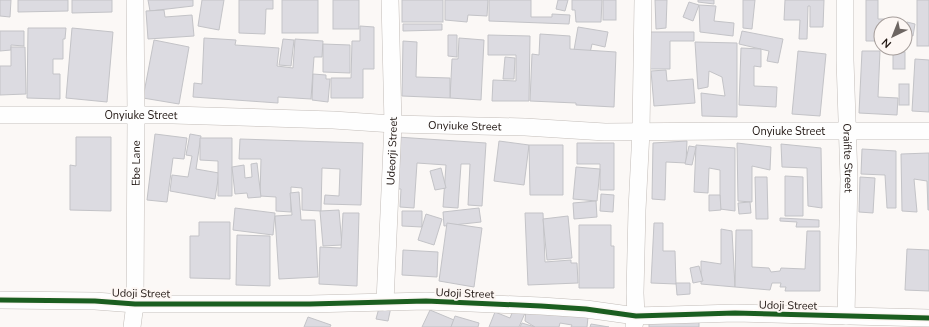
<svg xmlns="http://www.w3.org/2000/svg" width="929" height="327" viewBox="0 0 929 327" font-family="'Nunito Sans',sans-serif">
<rect width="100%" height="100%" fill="#fbf8f6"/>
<g fill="#dcdbe1" stroke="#c3c3c7">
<polygon points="0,0 11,0 10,17 0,16"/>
<polygon points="18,0 68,0 68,11 18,12"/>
<polygon points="72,0 112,0 112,12 72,13"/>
<polygon points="148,0 193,0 193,6 150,11"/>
<polygon points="202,0 224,0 219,30 198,26"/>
<polygon points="239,0 273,0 273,9 266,9 265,34 239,33"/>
<rect x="282" y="0" width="36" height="33"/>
<rect x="333" y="0" width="26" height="29"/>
<rect x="402" y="0" width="41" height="22"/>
<polygon points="445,0 488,0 487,16 468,15 467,22 445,20"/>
<polygon points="489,0 531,0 531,17 552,17 552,14 570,15 569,24 489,21"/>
<polygon points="558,0 568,0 565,11 556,9"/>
<polygon points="572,0 602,0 601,22 576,22 575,10 572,10"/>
<rect x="603" y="0" width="13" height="20"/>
<polygon points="655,0 667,0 666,28 656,29"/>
<polygon points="698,0 714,0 714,4 698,2"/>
<polygon points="743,0 755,0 752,29 743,28"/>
<polygon points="785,0 824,0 823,27 810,27 810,6 808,6 807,39 799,39 800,20 784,20"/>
<polygon points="866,0 878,0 878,19 899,19 899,24 881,24 881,41 866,41"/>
<rect x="917" y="0" width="12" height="46"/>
<polygon points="689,2 699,5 693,21 683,17"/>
<polygon points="699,5 716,6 714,21 734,23 733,36 700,32"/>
<polygon points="164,10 165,17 192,15 194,36 148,39 146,11"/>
<polygon points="907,22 915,24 913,36 905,34"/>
<polygon points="403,24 442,24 442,30 403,31"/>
<polygon points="360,26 374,27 374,69 363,69 363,98 331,98 331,78 351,78 352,41 360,41"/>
<polygon points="578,27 608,32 605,47 592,44 590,53 574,50"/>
<polygon points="28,28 66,28 65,39 63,39 63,59 53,59 53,74 60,74 60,99 27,98"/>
<polygon points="72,28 113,32 107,102 66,98"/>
<polygon points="0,31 24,31 24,46 11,45 11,50 0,51"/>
<polygon points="742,31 783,39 778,63 767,61 769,51 739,44"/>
<polygon points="649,32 694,32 694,41 670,41 670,69 649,69"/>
<polygon points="540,34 570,36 570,49 616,52 614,107 576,105 576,103 530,101 532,54 539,55"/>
<polygon points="448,35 457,35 457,57 448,56"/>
<polygon points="488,35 530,36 529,101 492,101 493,80 516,81 516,55 488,55"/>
<polygon points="204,38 236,40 235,45 279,48 277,66 293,68 295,39 323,41 322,57 314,57 311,99 278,97 278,103 193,97 194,83 202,84"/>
<polygon points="459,38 484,40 481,100 450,98 452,59 458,59"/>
<polygon points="283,39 294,40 291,66 279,65"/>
<polygon points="154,40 189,47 179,104 143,98"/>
<polygon points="403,41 417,42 416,77 450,78 450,98 402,96"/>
<polygon points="695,42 737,43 737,117 702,116 701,93 725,96 722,77 709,71 708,87 698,89"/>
<polygon points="323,44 350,45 350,73 323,72"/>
<polygon points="11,47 25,47 26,94 0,95 0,66 11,66"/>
<polygon points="741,48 761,49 761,67 754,66 754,86 777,87 776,107 739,105"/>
<polygon points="798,51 826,54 820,116 792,114"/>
<polygon points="862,51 880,51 878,97 898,98 897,115 859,113"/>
<rect x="893" y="52" width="12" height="17"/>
<polygon points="505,57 515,58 514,79 503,79"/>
<polygon points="915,59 929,60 929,112 912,111"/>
<polygon points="666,70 667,81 693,79 695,103 654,106 651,71"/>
<polygon points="313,74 326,75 326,79 330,79 328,102 312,100"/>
<rect x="899" y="84" width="10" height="21"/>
<polygon points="155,134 187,138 184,159 173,158 167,202 147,200"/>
<polygon points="190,134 201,136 196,169 219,173 215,199 170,191 172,175 188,177 192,156 186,155"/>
<polygon points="76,137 111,137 111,211 70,210 70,165 76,166"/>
<polygon points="397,137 486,143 482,206 468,205 470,164 461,164 458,208 443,207 446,165 417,163 414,208 400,207 401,189 394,189"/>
<polygon points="200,138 232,138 232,196 218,196 218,161 200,160"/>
<polygon points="240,139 363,143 361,205 324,204 325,195 339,196 340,169 322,168 321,211 302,210 302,188 291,187 291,212 276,211 276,197 260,196 261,159 239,159"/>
<polygon points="499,141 529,145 524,185 494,181"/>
<polygon points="687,141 686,163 666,162 665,200 652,199 653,143"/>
<polygon points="577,143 614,143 614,190 600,190 600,164 577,164"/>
<polygon points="737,143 771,147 770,170 752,166 752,202 738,201"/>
<polygon points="781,144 821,148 822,208 808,206 807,168 782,167"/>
<polygon points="529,145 563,145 563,195 530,195"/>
<polygon points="696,145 735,148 735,211 720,209 720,170 709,168 708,193 694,192"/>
<polygon points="689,146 696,147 692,165 685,164"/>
<polygon points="862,149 896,151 896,208 887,208 885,175 861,174"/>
<polygon points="929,153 929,210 928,210 927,181 914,179 917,212 902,211 901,154"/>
<polygon points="257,163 261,197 248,198 247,193 235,194 232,167 244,165 245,178 252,177 251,164"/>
<polygon points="576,167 600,169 597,201 573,199"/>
<polygon points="441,168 446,188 435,190 430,171"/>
<polygon points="785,176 803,177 803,216 785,216"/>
<polygon points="755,177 767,177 768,219 756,219"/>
<polygon points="860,177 875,178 873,213 859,212"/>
<polygon points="299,192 301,220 315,220 318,277 279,279 275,216 292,215 290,193"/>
<polygon points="601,194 614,195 613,212 600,211"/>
<polygon points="709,195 720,195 721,210 709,211"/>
<polygon points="596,201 597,217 574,219 573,203"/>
<polygon points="750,202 751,213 739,214 738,203"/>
<polygon points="235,208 275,213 273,235 233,230"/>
<polygon points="479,208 481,222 444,226 443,212"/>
<polygon points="339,210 342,245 323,246 320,211"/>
<polygon points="402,211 422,211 422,227 402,226"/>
<polygon points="343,213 359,213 357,286 319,284 320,247 341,248"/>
<polygon points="525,213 543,213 545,262 571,260 571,263 577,263 578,283 528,285"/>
<polygon points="426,214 442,219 434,245 418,240"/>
<polygon points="568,216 572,258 547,260 543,219"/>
<polygon points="780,218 819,220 819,227 796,227 797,222 780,221"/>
<polygon points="199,222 230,222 230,279 190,278 190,236 199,236"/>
<polygon points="447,223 482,228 474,287 439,281"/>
<polygon points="654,223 663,223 663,251 675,251 676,284 651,283"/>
<polygon points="579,225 611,225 611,246 614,246 614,288 579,288"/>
<polygon points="721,229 732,231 735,287 701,284 701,261 721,264"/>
<polygon points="736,230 752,230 752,267 769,268 771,272 780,271 781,268 805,269 807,231 820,231 820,291 785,291 786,287 780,287 781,283 772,283 770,290 735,287"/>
<polygon points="237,235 270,236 270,286 236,285"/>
<polygon points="907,249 929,250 929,291 905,290"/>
<polygon points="403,250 438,252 437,277 402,275"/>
<polygon points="699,266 703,281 693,283 690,268"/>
<polygon points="676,283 690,283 690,294 677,295"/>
<polygon points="380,304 391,307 388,321 376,319"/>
<polygon points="514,308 525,313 519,327 489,327 495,312 510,318"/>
<polygon points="526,309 588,317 587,327 571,327 572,325 560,323 559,327 535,327 525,321"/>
<polygon points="430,310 454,320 451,327 422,327"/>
<polygon points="455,316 479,323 478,327 451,327"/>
<polygon points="308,317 331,325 330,327 304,327"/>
<polygon points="699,322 699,327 649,327 649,323"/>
<polygon points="522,323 535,327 520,327"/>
<polygon points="591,324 609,327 590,327"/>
</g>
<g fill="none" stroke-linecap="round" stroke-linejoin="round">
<defs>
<g id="minor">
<path id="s1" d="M845 0V60L849 179 846 316"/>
<path id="s2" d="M0 115H173L333 120 393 124 525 127 605 132 730 131H929"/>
<polyline points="0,300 95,301 135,304 310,304 426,301 541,306 586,309 636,316 735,313 929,318"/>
<path id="s3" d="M385 302 393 124 390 0"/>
<polyline points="634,326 636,316 635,293 637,210 641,131 643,0"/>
<path id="s4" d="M132 327 135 304 136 115 135 0"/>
</g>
</defs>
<use href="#minor" stroke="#c3bdb9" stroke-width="18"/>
<use href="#minor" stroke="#fefefe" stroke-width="17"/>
<defs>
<polyline id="cycleway" points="0,300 95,301 135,304 310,304 426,301 541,306 586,309 636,316 735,313 929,318"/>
</defs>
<use href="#cycleway" stroke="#fdf7f4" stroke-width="8"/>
<use href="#cycleway" stroke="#1b5e20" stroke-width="5"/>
</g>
<g text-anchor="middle" stroke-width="4" stroke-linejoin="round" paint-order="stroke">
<g font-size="11" fill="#201612" stroke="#fdf7f4">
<text dy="4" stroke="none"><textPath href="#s2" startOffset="141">Onyiuke Street</textPath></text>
<text dy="4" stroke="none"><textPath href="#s2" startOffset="465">Onyiuke Street</textPath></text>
<text dy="4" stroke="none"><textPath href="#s2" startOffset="789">Onyiuke Street</textPath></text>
<text dy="4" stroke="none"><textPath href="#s3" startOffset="151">Udeorji Street</textPath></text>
<text dy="4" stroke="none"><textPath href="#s1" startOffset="158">Oraifite Street</textPath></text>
<text dy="4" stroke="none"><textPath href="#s4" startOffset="164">Ebe Lane</textPath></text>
<text transform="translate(141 293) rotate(1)" y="4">Udoji Street</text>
<text transform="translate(465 293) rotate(2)" y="4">Udoji Street</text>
<text transform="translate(788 305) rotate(1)" y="4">Udoji Street</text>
</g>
</g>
<g transform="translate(893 36) rotate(223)"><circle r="19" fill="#fdf7f4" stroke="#a59d9a"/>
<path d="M0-3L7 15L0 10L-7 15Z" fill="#6d6562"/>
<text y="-6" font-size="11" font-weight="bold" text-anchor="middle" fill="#201612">N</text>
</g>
</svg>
